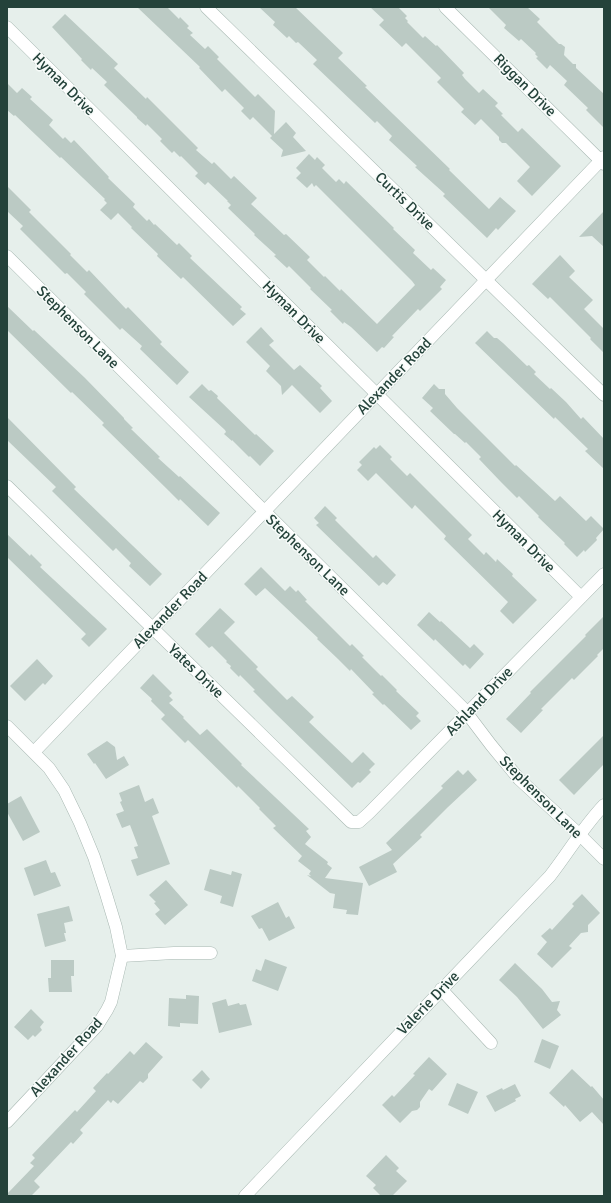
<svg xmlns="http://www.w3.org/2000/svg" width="611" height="1203" viewBox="0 0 611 1203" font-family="Signika,sans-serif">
<rect width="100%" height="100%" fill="#e6efeb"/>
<g fill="#bbcac4">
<polygon points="137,7 167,7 179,19 180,17 189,26 187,28 193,33 190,35 205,49 208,46 219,57 217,59 255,97 258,94 275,111 274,134 286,122 296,133 293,137 306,151 281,157 283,150 270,138 272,136 253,117 250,120 241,111 244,108 225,89 222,92 199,68 200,67"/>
<polygon points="259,7 295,7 343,53 338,58 367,86 365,87 450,169 449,170 489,209 500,197 516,211 498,230 496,228 487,238 443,196 445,194 415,167 417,166 389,140 392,136 377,121 375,123 313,64 317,60 298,42 296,43 289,36 287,38 273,25 275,22"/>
<polygon points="370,7 398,7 407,16 405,18 408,21 407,22 423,38 425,36 436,46 437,45 464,73 462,75 465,79 479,93 483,89 498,103 495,106 503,114 501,115 518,132 522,128 561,166 532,196 517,181 530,167 506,143 502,143 499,140 499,137 481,119 475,125 461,112 464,109 437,82 441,78 406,43 402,47 379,25 384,20"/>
<polygon points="488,7 527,7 540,19 537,22 559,44 561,44 565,47 564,55 573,64 576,64 576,68 604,94 604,128 586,110 588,108 564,85 567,81 550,65 547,69 536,58 538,57 535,54 536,53 521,39 519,41 504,28 506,25"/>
<polygon points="65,14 118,64 114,68 146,99 147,97 198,148 196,150 212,164 214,162 231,179 234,176 257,198 251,204 284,235 286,234 310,257 307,260 324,277 325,276 340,291 341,289 377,324 415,285 412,281 316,185 314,187 312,183 307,188 296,178 301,173 296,168 309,154 315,160 317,157 325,165 322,168 336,182 339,179 344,184 346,181 394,228 393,229 415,250 413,253 431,270 433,268 446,280 440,287 442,289 420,311 418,309 392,336 394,337 384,348 382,347 377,352 351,327 344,322 343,324 330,311 332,310 310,289 311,288 289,266 287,268 274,256 276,255 254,235 255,234 228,208 231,205 227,201 228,201 208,182 205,185 195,176 198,173 181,156 180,157 174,151 172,153 160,141 162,139 147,124 146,126 137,118 137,117 104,85 107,82 92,68 91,70 81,60 82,59 52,27"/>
<polygon points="7,83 17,93 22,88 32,97 30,99 53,120 49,125 63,139 65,137 71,143 74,140 109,177 108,178 135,204 133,207 147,221 149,219 154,225 155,224 177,245 179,243 192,256 190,258 242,307 240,309 246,314 233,326 183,277 181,279 157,256 158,254 131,228 132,227 118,213 111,220 100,210 107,203 104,200 105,199 61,157 60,158 15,115 14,116 7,110"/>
<polygon points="7,186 31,210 29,212 71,254 70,255 87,272 89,270 126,309 128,307 162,342 160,344 189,372 177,385 140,349 142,346 122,328 120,330 84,294 86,292 67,273 65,274 20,229 23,226 7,211"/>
<polygon points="604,211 604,247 592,236 579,237"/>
<polygon points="560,255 575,271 569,277 593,300 584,309 604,329 604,353 590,339 591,338 550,297 548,299 532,284"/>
<polygon points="7,306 33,331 34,330 85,378 124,418 124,419 133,428 131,429 160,457 158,458 179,477 180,476 220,513 208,526 180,499 179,501 169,491 102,425 104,423 72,392 71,393 7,330"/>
<polygon points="261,327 274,341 269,345 294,370 300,365 322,386 320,388 332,401 320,413 292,385 282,395 281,386 266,371 270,366 246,342"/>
<polygon points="487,331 494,338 497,338 503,343 527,366 529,365 536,372 534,374 550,389 551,388 566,402 581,419 583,417 604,439 604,469 585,451 588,449 555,417 554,419 475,343"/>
<polygon points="202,384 209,391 211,390 218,396 217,398 255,435 256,434 274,451 260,466 250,456 249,457 232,440 232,441 224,434 226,432 225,430 189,397"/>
<polygon points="434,384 439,389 445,389 445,394 457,408 515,466 516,465 555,501 560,496 586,521 591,516 604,529 596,538 597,540 585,552 584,550 577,557 564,544 565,543 538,517 539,516 519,496 517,498 500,481 479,459 481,457 466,442 465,443 455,434 454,434 430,411 433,408 422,398"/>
<polygon points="7,417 76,487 74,489 162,574 150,586 129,566 131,563 116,548 113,551 52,491 56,487 7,440"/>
<polygon points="380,445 392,457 390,459 407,476 410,473 472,535 468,539 484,555 486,552 496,562 497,559 513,574 512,576 537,600 513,624 500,611 508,602 444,539 446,536 415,505 412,509 376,473 368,481 357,470 362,465 359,462 374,447 376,449"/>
<polygon points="325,506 337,518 335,520 373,558 376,555 396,575 387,585 383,582 379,586 316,525 319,523 314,518"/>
<polygon points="7,534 30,556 31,554 42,565 40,567 107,629 89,647 81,639 86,634 7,557"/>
<polygon points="261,567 285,591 290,586 296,592 298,590 307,600 305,601 350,646 352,644 364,656 362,657 381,676 382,675 397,690 396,691 419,713 416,716 421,721 411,730 384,704 383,705 372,694 374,693 351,669 350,671 338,659 317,639 318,638 265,588 256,596 244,584"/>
<polygon points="220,608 235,622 224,633 258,667 256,669 287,700 292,696 314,717 309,722 352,763 363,752 375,764 369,770 371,772 360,783 358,782 352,788 275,713 253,691 255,690 240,675 239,677 230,668 231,666 226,662 227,661 212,646 209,648 195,634"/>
<polygon points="429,612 440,622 441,621 470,648 474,644 484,654 470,669 465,664 463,666 435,639 434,641 417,625"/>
<polygon points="604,616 604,648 597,655 598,656 574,680 572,678 541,709 543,710 521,733 506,719 531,693 530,692 586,636 585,635"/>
<polygon points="37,659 53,676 45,685 43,683 25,701 10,686"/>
<polygon points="153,674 172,693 169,696 173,700 169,703 184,717 183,718 200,735 207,729 242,764 241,765 309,829 306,831 311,837 305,844 328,862 327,864 332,868 325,878 363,883 358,915 346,914 347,910 333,908 335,894 330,893 307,875 311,876 309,874 311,871 298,861 302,856 273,828 276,826 259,809 260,808 238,786 237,788 188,740 185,743 161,719 165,715 151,701 152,699 140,688"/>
<polygon points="604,735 604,764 574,795 559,780"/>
<polygon points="107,741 115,747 117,760 124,756 129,765 106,779 95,763 94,764 87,754"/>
<polygon points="458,770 463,775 468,770 477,780 448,807 420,835 422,837 393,864 397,872 369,886 359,867 392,850 386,843 443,788 441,786"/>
<polygon points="139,785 145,802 153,798 159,813 152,816 170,864 137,876 131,860 138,858 134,847 138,846 130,825 122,828 116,814 124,811 120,802 122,801 119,793"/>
<polygon points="21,796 40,832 23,841 7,812 7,804"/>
<polygon points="46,860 51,873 55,872 61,886 34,896 24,868"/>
<polygon points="210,869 231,875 232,871 242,874 233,907 220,903 222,896 204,890"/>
<polygon points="166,880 188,905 165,925 155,914 160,910 154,903 156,902 149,895"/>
<polygon points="582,894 600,913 588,925 588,932 581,933 569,946 572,948 552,968 537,954 547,942 541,936 550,928 552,930 574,906 572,904"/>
<polygon points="278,902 286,918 289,916 295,928 269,941 262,928 259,929 251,916"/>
<polygon points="69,906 73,921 64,923 66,933 64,933 66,941 45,947 37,914"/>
<polygon points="265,959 287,967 278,991 252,981 256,969 261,971"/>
<polygon points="51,960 74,960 74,976 71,976 72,992 49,992 48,978 51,978"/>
<polygon points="515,963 542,989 552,1002 560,1001 557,1010 561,1015 543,1029 517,997 499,980"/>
<polygon points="186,995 199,996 198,1024 180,1023 180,1027 168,1026 169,998 186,999"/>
<polygon points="226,999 228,1006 239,1003 240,1005 246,1004 252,1025 219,1033 212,1003"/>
<polygon points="31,1009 44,1022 40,1027 42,1030 35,1037 33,1035 28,1040 14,1027"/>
<polygon points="542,1039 559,1046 550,1069 534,1062"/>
<polygon points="146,1042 163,1057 148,1074 148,1078 143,1083 140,1081 118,1104 113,1100 111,1103 108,1100 80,1130 83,1133 73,1144 71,1142 34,1181 40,1187 31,1196 7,1196 7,1194 34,1166 30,1163 35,1158 32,1155 75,1110 77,1112 96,1091 93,1088 107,1073 108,1074 130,1051 134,1055"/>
<polygon points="429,1057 447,1074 432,1091 429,1089 420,1102 420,1107 417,1110 412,1111 400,1123 382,1105 392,1095 394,1097 415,1075 413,1074"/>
<polygon points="572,1069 591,1087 592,1086 604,1100 604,1125 592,1112 580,1122 565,1105 564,1107 549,1093"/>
<polygon points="202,1070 210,1079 201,1089 192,1080"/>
<polygon points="457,1083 478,1092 468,1114 448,1105"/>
<polygon points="515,1084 521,1096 515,1099 516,1101 495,1112 486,1096 502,1088 503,1090"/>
<polygon points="386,1155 399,1168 396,1171 407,1181 392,1196 381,1196 373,1188 376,1185 366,1176"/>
</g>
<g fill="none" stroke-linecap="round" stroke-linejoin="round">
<defs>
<g id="minor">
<polyline points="206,7 604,395"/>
<polyline points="445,7 604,164"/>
<polyline points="7,27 581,597"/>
<polyline points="7,256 463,708 491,745 519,779 580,835 604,859"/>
<polyline points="7,486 351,822 359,822 369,813 604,574"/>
<polyline points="7,726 49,768 64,790 80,823 94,857 106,894 116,927 122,956 111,1002 107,1010 97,1026 7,1122"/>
<polyline points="34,752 604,157"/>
<polyline points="122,956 174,953 211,953"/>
<polyline points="441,989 491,1043"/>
<path d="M245 1196 550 876C568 853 583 827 604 805"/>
</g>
</defs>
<use href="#minor" stroke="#a8b8b2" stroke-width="13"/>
<use href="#minor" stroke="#fff" stroke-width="12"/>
</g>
<g text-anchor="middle" stroke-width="3" stroke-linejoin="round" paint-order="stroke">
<g font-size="15" fill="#24423a" stroke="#f7fbf9">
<text transform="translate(64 84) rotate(45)" y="5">Hyman Drive</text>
<text transform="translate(525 85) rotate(45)" y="5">Riggan Drive</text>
<text transform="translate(405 201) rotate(44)" y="5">Curtis Drive</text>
<text transform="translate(294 312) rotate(45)" y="5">Hyman Drive</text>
<text transform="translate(78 327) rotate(45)" y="5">Stephenson Lane</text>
<text transform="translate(394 376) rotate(-46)" y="5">Alexander Road</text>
<text transform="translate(524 541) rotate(45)" y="5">Hyman Drive</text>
<text transform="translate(308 555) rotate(44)" y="5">Stephenson Lane</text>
<text transform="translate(170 610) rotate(-46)" y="5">Alexander Road</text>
<text transform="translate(196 671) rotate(44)" y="5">Yates Drive</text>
<text transform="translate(479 701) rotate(-46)" y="5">Ashland Drive</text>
<text transform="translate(541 797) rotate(45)" y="5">Stephenson Lane</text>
<text transform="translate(428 1003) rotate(-46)" y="5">Valerie Drive</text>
<text transform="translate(66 1057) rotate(-48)" y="5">Alexander Road</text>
</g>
</g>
<rect width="611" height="1203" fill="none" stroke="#24423a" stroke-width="16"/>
</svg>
